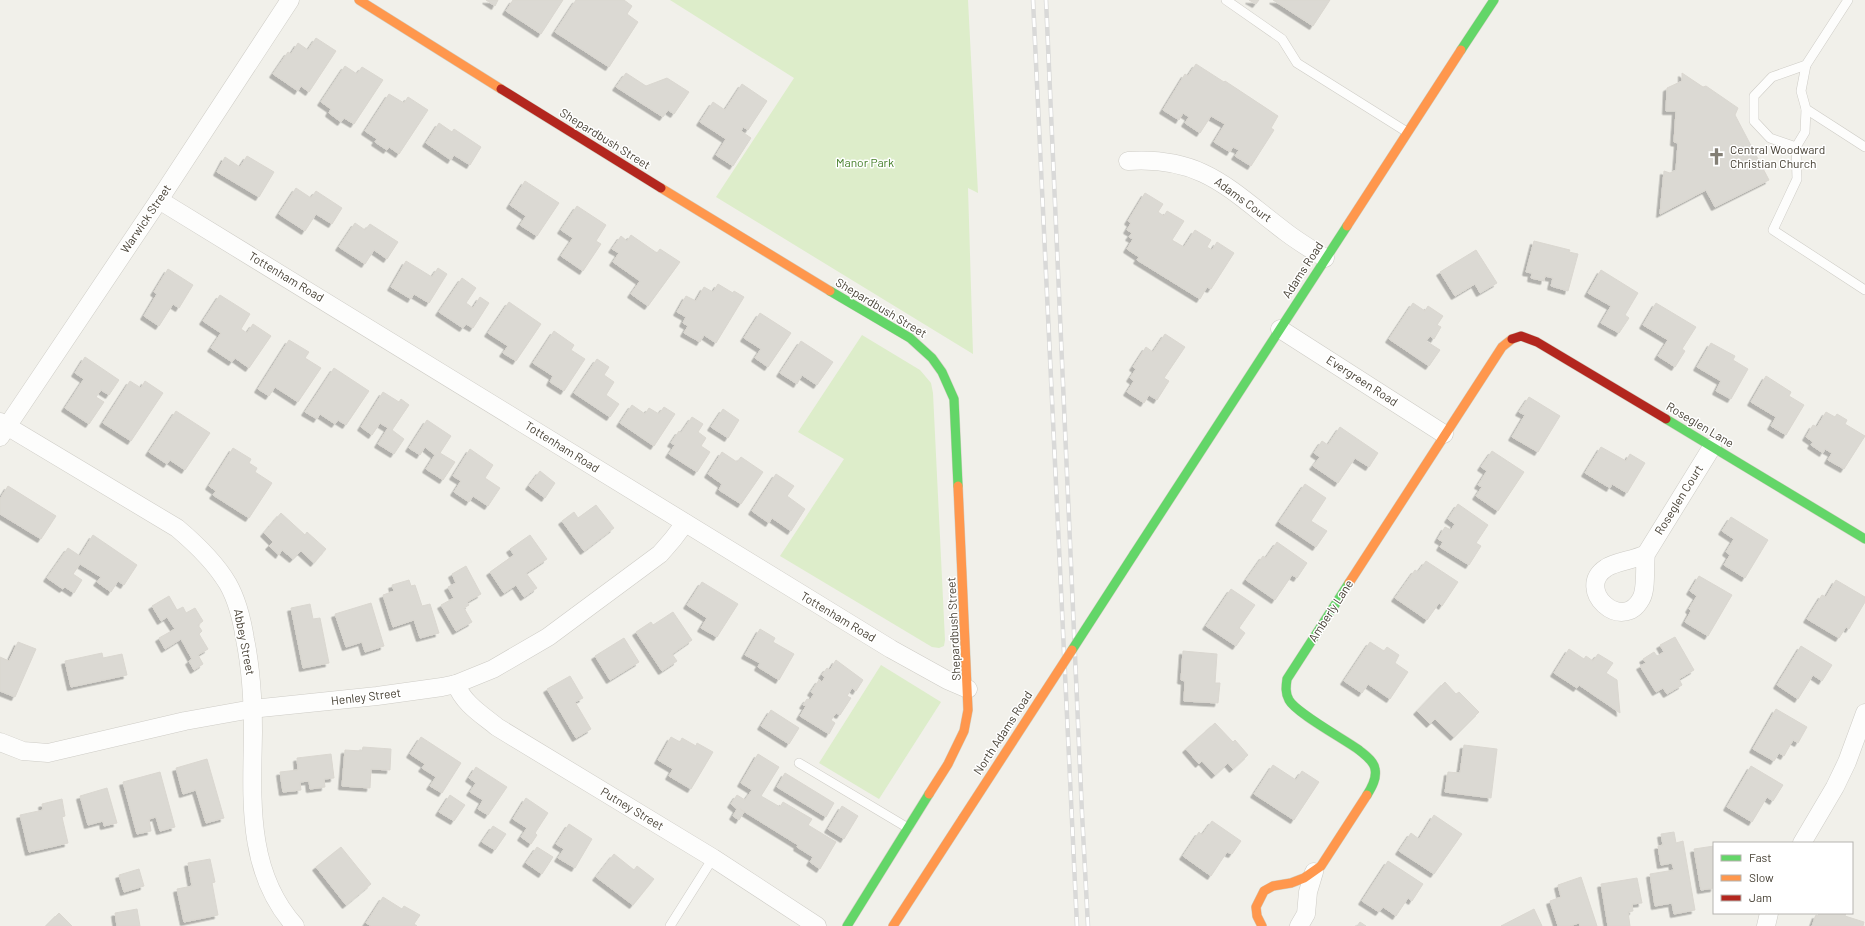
<svg xmlns="http://www.w3.org/2000/svg" width="1865" height="926" viewBox="0 0 1865 926" font-family="Barlow,sans-serif">
<defs>
<filter id="shadow"><feDropShadow dx="-3.5" dy="3.5" stdDeviation="0" flood-color="#0004"/></filter>
</defs>
<rect width="100%" height="100%" fill="#f1f0ea"/>
<g fill="#ddedca">
<polygon points="670,0 968,0 978,193 968,188 973,354 716,197 794,78"/>
<polygon points="862,335 920,370 931,383 933,393 945,640 944,646 939,648 932,647 780,556 844,459 798,432"/>
<polygon points="881,665 941,702 879,799 819,763"/>
</g>
<g fill="#dbd9d3" stroke="#dad7d0" filter="url(#shadow)">
<polygon points="486,0 498,0 495,6"/>
<polygon points="513,0 563,0 541,34 506,11"/>
<polygon points="576,0 624,0 632,6 627,14 638,22 609,67 555,32"/>
<polygon points="1249,0 1259,0 1256,4"/>
<polygon points="1273,0 1330,0 1313,26"/>
<polygon points="316,38 336,51 309,92 301,86 298,91 273,74 288,52 291,54 298,43 308,50"/>
<polygon points="1196,64 1224,82 1225,81 1278,116 1271,128 1274,130 1251,166 1235,156 1239,150 1233,147 1230,152 1214,142 1225,124 1211,116 1200,133 1185,123 1189,117 1183,113 1179,120 1163,110 1185,74 1188,76"/>
<polygon points="345,66 357,74 362,67 383,80 354,124 344,118 341,122 329,113 331,109 321,102"/>
<polygon points="626,73 646,86 667,78 689,92 674,114 668,110 663,117 616,87"/>
<polygon points="1682,73 1703,87 1706,86 1738,108 1735,115 1769,180 1715,207 1706,190 1660,214 1664,171 1670,173 1676,170 1678,143 1674,142 1676,111 1666,111 1667,88 1682,81"/>
<polygon points="742,84 767,101 748,130 743,127 741,131 751,138 733,166 716,155 726,139 700,122 713,102 725,110"/>
<polygon points="389,94 404,103 408,97 428,110 399,154 389,147 387,150 375,142 377,139 365,131"/>
<polygon points="439,123 452,132 454,129 481,147 470,165 454,155 451,160 426,143"/>
<polygon points="247,156 274,172 259,197 217,172 225,157 240,167"/>
<polygon points="525,181 559,203 537,236 520,225 526,216 510,205"/>
<polygon points="296,188 311,198 316,191 342,208 332,224 316,214 305,231 279,214"/>
<polygon points="1145,193 1163,204 1158,212 1164,216 1167,211 1184,221 1172,240 1184,247 1195,230 1211,240 1207,247 1212,250 1217,242 1234,253 1211,289 1207,287 1200,299 1137,260 1139,257 1127,249 1133,239 1129,237 1132,233 1127,230 1131,223 1128,221"/>
<polygon points="577,206 606,225 596,241 601,244 583,271 561,256 573,238 561,230"/>
<polygon points="355,223 365,230 370,224 398,242 387,259 374,250 365,264 339,247"/>
<polygon points="631,235 657,253 660,249 680,262 648,306 631,294 640,281 613,262 619,253 612,249 621,236 627,241"/>
<polygon points="1534,241 1570,250 1569,252 1578,254 1568,291 1551,286 1553,278 1545,276 1544,281 1531,278 1532,273 1526,272"/>
<polygon points="1476,250 1497,283 1480,293 1475,284 1455,296 1440,272"/>
<polygon points="406,261 432,277 438,268 447,274 429,303 414,294 411,299 391,287"/>
<polygon points="168,269 193,285 179,308 173,304 159,326 144,316 157,294 154,292"/>
<polygon points="1601,270 1638,293 1625,315 1629,318 1619,333 1601,323 1611,306 1588,293"/>
<polygon points="462,278 476,288 466,303 473,308 480,297 489,303 473,328 466,324 463,328 439,312"/>
<polygon points="718,284 733,293 734,291 744,297 716,343 704,335 700,342 684,333 688,326 683,323 686,317 677,312 686,296 696,301 704,287 713,292"/>
<polygon points="220,295 250,314 241,329 247,333 253,324 271,336 249,368 235,358 232,362 211,348 221,333 203,321"/>
<polygon points="509,302 541,324 516,361 503,353 508,346 488,333"/>
<polygon points="1413,303 1425,311 1428,306 1443,316 1437,325 1441,327 1434,339 1430,336 1426,341 1440,350 1429,366 1389,339"/>
<polygon points="1656,303 1696,327 1682,349 1685,351 1675,367 1658,356 1668,340 1643,325"/>
<polygon points="760,313 791,333 768,367 755,358 761,349 744,338"/>
<polygon points="554,331 574,345 571,350 585,359 564,391 550,382 553,376 533,363"/>
<polygon points="1165,334 1185,347 1164,378 1169,381 1157,400 1149,395 1144,403 1127,392 1134,381 1130,378 1136,369 1133,367 1146,347 1153,352"/>
<polygon points="289,340 309,352 305,358 321,368 298,402 275,387 269,396 258,389"/>
<polygon points="801,341 833,362 817,385 802,375 797,384 780,373"/>
<polygon points="1711,343 1735,356 1733,360 1748,369 1731,399 1716,391 1721,381 1697,367"/>
<polygon points="85,357 119,380 109,395 101,390 96,397 104,402 89,424 65,408 84,379 75,373"/>
<polygon points="597,359 609,367 604,375 614,382 606,395 619,404 610,417 574,393"/>
<polygon points="334,368 369,391 346,425 338,420 335,424 320,414 317,419 305,412"/>
<polygon points="1766,376 1791,392 1789,396 1804,405 1786,435 1771,426 1776,417 1751,402"/>
<polygon points="130,381 141,388 145,381 163,393 131,441 103,423"/>
<polygon points="383,392 399,402 401,399 409,405 392,430 404,439 394,454 378,444 388,428 380,423 372,435 361,427"/>
<polygon points="1529,397 1560,416 1538,452 1512,437 1525,415 1519,412"/>
<polygon points="632,405 645,414 649,408 659,414 664,407 675,414 654,446 620,423"/>
<polygon points="723,409 739,420 728,438 711,427"/>
<polygon points="176,411 210,433 185,470 170,460 167,464 149,452"/>
<polygon points="1826,412 1835,417 1837,414 1847,420 1845,424 1865,436 1844,469 1828,460 1832,453 1825,449 1823,453 1811,445 1813,442 1806,437 1813,425 1817,427"/>
<polygon points="692,417 703,424 698,432 706,438 701,446 710,452 697,472 669,454 675,445 671,443 679,431 681,433"/>
<polygon points="427,420 451,436 440,453 455,462 443,480 426,469 435,455 425,447 420,455 409,448"/>
<polygon points="1340,427 1378,453 1369,467 1355,458 1338,483 1313,466 1320,457 1314,453 1322,441 1328,445"/>
<polygon points="1601,447 1626,461 1630,454 1645,463 1627,493 1612,484 1610,488 1585,473"/>
<polygon points="233,448 251,459 249,463 257,468 255,472 272,483 249,518 213,495 216,491 209,486"/>
<polygon points="470,449 493,465 485,478 500,488 488,506 473,496 469,502 454,492 461,481 453,476"/>
<polygon points="1492,451 1524,472 1498,511 1476,496 1482,487 1478,485 1487,471 1481,467"/>
<polygon points="722,452 737,462 741,457 763,472 741,504 719,490 722,484 708,474"/>
<polygon points="540,471 555,483 545,498 529,486"/>
<polygon points="776,474 794,486 787,496 805,509 791,531 772,518 769,523 752,511"/>
<polygon points="1305,484 1326,498 1311,521 1327,531 1316,547 1279,522"/>
<polygon points="8,486 56,516 41,539 0,514 0,499"/>
<polygon points="1458,504 1488,525 1476,543 1481,546 1469,565 1440,547 1443,542 1438,539 1445,527 1451,530 1455,524 1448,519"/>
<polygon points="596,505 614,528 584,551 562,521 574,512 578,518"/>
<polygon points="281,513 305,535 307,532 326,549 314,563 301,551 293,559 282,550 279,555 269,546 273,542 264,533"/>
<polygon points="1731,517 1768,540 1745,578 1724,565 1730,555 1726,552 1734,539 1722,531"/>
<polygon points="93,535 137,565 124,585 118,581 111,592 97,582 101,577 80,564 73,574 82,580 74,593 65,587 63,589 47,578 68,548 80,556"/>
<polygon points="530,535 547,559 526,573 537,588 524,597 516,585 504,593 490,572 514,555 510,549"/>
<polygon points="1277,542 1307,563 1297,578 1292,575 1275,600 1246,580 1263,556 1266,558"/>
<polygon points="1426,561 1458,582 1442,606 1439,603 1427,620 1395,598 1415,570 1418,572"/>
<polygon points="466,566 481,594 467,602 469,605 464,608 472,622 456,631 441,605 454,598 448,587 456,583 452,574"/>
<polygon points="1699,576 1732,595 1708,636 1685,622 1691,611 1689,609 1697,596 1690,591"/>
<polygon points="409,580 411,586 415,585 422,606 430,604 439,633 420,638 414,620 393,627 383,595 394,591 392,585"/>
<polygon points="1836,580 1865,597 1865,602 1849,629 1846,627 1839,638 1807,619 1822,595 1826,597"/>
<polygon points="702,582 738,604 717,637 701,628 707,618 687,605"/>
<polygon points="1231,589 1255,605 1239,628 1245,633 1236,646 1206,626"/>
<polygon points="169,596 177,610 183,607 186,613 195,608 203,621 198,625 202,631 199,634 208,649 198,655 203,664 194,670 189,661 192,659 181,639 165,649 159,638 175,629 167,617 161,621 152,606"/>
<polygon points="371,603 384,646 365,652 362,642 346,647 335,614"/>
<polygon points="310,604 313,619 320,618 329,663 303,668 291,608"/>
<polygon points="673,612 692,640 672,654 677,661 662,671 636,632 651,622 653,625"/>
<polygon points="760,629 775,638 773,642 794,654 779,680 758,667 760,663 745,655"/>
<polygon points="1675,637 1694,670 1679,679 1682,685 1667,694 1663,688 1656,692 1640,666 1646,663 1643,659 1654,652 1657,656 1664,652 1660,645"/>
<polygon points="624,638 639,662 610,680 595,656"/>
<polygon points="18,642 36,649 15,697 0,691 0,657 9,661"/>
<polygon points="1370,642 1384,651 1387,647 1399,655 1395,663 1408,672 1390,699 1368,684 1362,693 1344,681"/>
<polygon points="1801,646 1832,665 1822,681 1813,675 1798,699 1777,685"/>
<polygon points="1569,649 1584,659 1586,656 1593,661 1598,654 1613,663 1606,673 1617,680 1620,713 1579,685 1577,688 1554,673"/>
<polygon points="1183,651 1217,654 1215,683 1220,683 1218,703 1184,701 1185,681 1181,680"/>
<polygon points="102,653 103,658 122,654 127,675 71,687 65,661"/>
<polygon points="836,660 863,680 856,691 852,688 847,696 851,698 840,715 836,713 831,720 835,723 829,734 800,716 806,706 803,705 807,699 810,700 814,694 811,692 819,680 822,682 825,677 822,675 827,668 830,670"/>
<polygon points="570,676 583,698 575,702 591,729 576,738 547,689"/>
<polygon points="1445,682 1456,694 1459,692 1479,712 1454,737 1435,719 1430,724 1417,711"/>
<polygon points="1776,709 1807,727 1798,743 1793,740 1784,756 1779,753 1774,761 1753,749"/>
<polygon points="771,710 799,728 789,744 761,726"/>
<polygon points="1215,723 1233,742 1235,740 1248,755 1233,769 1228,763 1215,775 1202,761 1199,764 1186,749"/>
<polygon points="421,737 461,763 442,793 430,786 436,777 422,768 425,764 410,754"/>
<polygon points="671,737 680,742 682,738 696,746 697,743 713,752 691,789 669,776 673,769 658,760"/>
<polygon points="1464,745 1497,749 1491,798 1445,792 1448,772 1460,773"/>
<polygon points="363,747 391,749 390,770 371,769 370,788 342,786 345,750 362,751"/>
<polygon points="331,754 334,778 324,779 325,787 310,789 309,781 300,782 301,790 283,792 280,772 298,770 297,758"/>
<polygon points="758,754 779,767 761,796 780,807 783,802 812,819 808,825 836,842 820,869 810,862 813,857 797,847 798,845 740,809 744,812 739,820 733,816 737,809 731,804 737,795 745,800 752,790 741,783"/>
<polygon points="207,759 224,818 206,823 196,790 183,794 176,768"/>
<polygon points="1273,765 1296,780 1302,771 1319,782 1294,820 1254,794"/>
<polygon points="1751,766 1783,785 1773,801 1767,797 1752,822 1727,807"/>
<polygon points="476,767 507,787 488,815 478,809 483,800 470,792 476,783 469,778"/>
<polygon points="160,772 175,827 160,831 156,817 149,819 151,831 137,834 123,782"/>
<polygon points="785,773 834,803 826,817 777,787"/>
<polygon points="107,788 117,823 104,826 103,821 88,825 80,796"/>
<polygon points="450,795 465,805 454,821 439,812"/>
<polygon points="526,798 548,813 535,833 537,835 531,844 521,837 527,828 513,819"/>
<polygon points="62,799 65,816 62,817 68,843 29,852 20,815 43,810 42,804"/>
<polygon points="842,806 858,816 844,839 828,829"/>
<polygon points="1434,815 1462,834 1434,874 1399,851 1411,833 1419,839"/>
<polygon points="1212,821 1241,841 1232,854 1227,852 1211,876 1183,856 1199,832 1202,835"/>
<polygon points="569,824 592,839 575,868 558,858 564,849 556,844"/>
<polygon points="493,826 506,834 495,850 482,842"/>
<polygon points="1674,832 1676,843 1683,841 1695,910 1674,914 1672,903 1655,906 1650,874 1674,870 1672,863 1661,865 1658,846 1663,845 1661,834"/>
<polygon points="1714,846 1714,888 1701,890 1694,849"/>
<polygon points="341,847 371,884 346,905 316,867"/>
<polygon points="537,847 553,857 542,874 526,863"/>
<polygon points="614,854 634,870 637,866 654,879 633,905 596,877"/>
<polygon points="210,859 215,882 212,883 218,915 184,922 177,889 192,886 188,863"/>
<polygon points="1388,861 1423,884 1412,901 1408,898 1396,916 1383,907 1379,912 1362,901"/>
<polygon points="139,869 144,886 124,892 119,875"/>
<polygon points="1581,877 1597,926 1580,926 1579,923 1570,926 1558,926 1550,901 1561,897 1558,885"/>
<polygon points="1637,878 1642,903 1632,904 1633,911 1628,912 1630,926 1608,926 1601,884"/>
<polygon points="383,897 402,909 404,906 420,915 414,924 417,926 371,926 366,923"/>
<polygon points="137,909 140,926 117,926 115,913"/>
<polygon points="1534,909 1542,926 1501,926"/>
<polygon points="59,913 72,926 46,926"/>
<polygon points="1819,913 1846,913 1845,916 1864,922 1863,926 1812,926 1816,915 1818,916"/>
<polygon points="1360,922 1366,926 1357,926"/>
</g>
<g fill="none" stroke-linecap="round" stroke-linejoin="round">
<defs>
<g id="lane">
<polyline points="1226,0 1282,39 1297,63 1407,132"/>
<polyline points="1848,0 1806,65 1801,91 1806,109 1805,132 1796,147 1797,179 1773,230 1865,290"/>
<polyline points="1806,109 1865,147"/>
<polyline points="1796,147 1770,138 1754,121 1754,96 1772,77 1806,65"/>
<polyline points="799,763 908,828"/>
<polyline points="670,926 713,858"/>
</g>
<g id="street">
<path d="M1128 161C1204 156 1231 191 1287 233 1299 242 1312 250 1325 258"/>
<polyline points="159,200 891,649 947,680 968,689"/>
<polyline points="1280,329 1444,434"/>
<path d="M0 422 177 528C196 544 215 562 228 584 237 600 242 620 245 639 251 669 253 701 253 732 252 799 246 872 295 926"/>
<polyline points="0,437 159,200 290,0"/>
<path d="M1646 554C1644 567 1647 589 1641 599 1622 634 1574 589 1606 568 1614 562 1634 560 1646 554L1712 447"/>
<path d="M456 684C463 703 481 714 497 727L713 858 817 926"/>
<polyline points="0,742 23,751 48,753 185,721 252,709 377,696 442,687 456,684 493,669 548,637 660,554 673,539 685,523"/>
<polyline points="1802,843 1835,787 1847,762 1865,713"/>
<polyline points="1299,926 1306,914 1308,892 1314,872"/>
<polyline points="1766,926 1769,913"/>
</g>
<g id="fast">
<polyline points="1461,50 1494,0"/>
<polyline points="830,291 910,338 932,358 942,372 954,399 958,486"/>
<polyline points="1666,419 1865,539"/>
<polyline points="1134,554 1347,226"/>
<path d="M1349 583 1287 679C1286 686 1285 693 1289 700 1296 713 1344 739 1359 750 1365 755 1374 761 1375 769 1377 778 1372 787 1367 795"/>
<polyline points="847,926 929,794"/>
</g>
<g id="slow">
<polyline points="359,0 501,89"/>
<polyline points="661,188 830,291"/>
<polyline points="1347,226 1461,50"/>
<polyline points="1349,583 1502,347 1512,339"/>
<polyline points="929,794 948,764 964,731 968,710 958,486"/>
<polyline points="893,926 963,818"/>
<polyline points="1262,926 1257,916 1256,907 1264,891 1273,886 1291,883 1304,878 1321,866 1367,795"/>
</g>
<g id="jam">
<polyline points="501,89 661,188"/>
<polyline points="1512,339 1521,336 1537,342 1666,419"/>
</g>
</defs>
<use href="#lane" stroke="#ceccc6" stroke-width="10"/>
<use href="#street" stroke="#ceccc6" stroke-width="19"/>
<use href="#fast" stroke="#d1cec1" stroke-width="10"/>
<use href="#slow" stroke="#d1cec1" stroke-width="10"/>
<use href="#jam" stroke="#d1cec1" stroke-width="10"/>
<use href="#lane" stroke="#fdfdfc" stroke-width="9"/>
<use href="#street" stroke="#fdfdfc" stroke-width="18"/>
<use href="#fast" stroke="#63d668" stroke-width="9"/>
<use href="#slow" stroke="#ff974d" stroke-width="9"/>
<use href="#jam" stroke="#b3261e" stroke-width="9"/>
<defs>
<g id="rail">
<polyline points="1033,0 1077,926"/>
<polyline points="1046,0 1082,813 1088,926"/>
</g>
</defs>
<use href="#rail" stroke="#d9d9d8" stroke-width="4.5"/>
<use href="#rail" stroke="#fff" stroke-width="3" stroke-dasharray="9" stroke-linecap="butt"/>
<defs>
<polyline id="fast-bridge" points="1072,650 1134,554"/>
<polyline id="slow-bridge" points="963,818 1072,650"/>
</defs>
<use href="#fast-bridge" stroke="#d1cec1" stroke-width="10" stroke-linecap="butt"/>
<use href="#slow-bridge" stroke="#d1cec1" stroke-width="10" stroke-linecap="butt"/>
<use href="#fast-bridge" stroke="#63d668" stroke-width="9"/>
<use href="#slow-bridge" stroke="#ff974d" stroke-width="9"/>
</g>
<defs>
<symbol id="church-bare" viewBox="-9 -9 18 18"><path d="M-1.2-6h2.4v3.5h3.3v2.4h-3.3V6h-2.4V-.1h-3.3v-2.4h3.3Z" fill="#837f75" stroke="#fff" stroke-width="2.5" paint-order="stroke"/></symbol>
</defs>
<g fill-rule="evenodd">
<use href="#church-bare" x="1704" y="144" width="25" height="25"/>
</g>
<g text-anchor="middle" stroke-width="3" stroke-linejoin="round" paint-order="stroke">
<g font-size="12" fill="#484236" stroke="#fff">
<text transform="translate(605 139) rotate(32)" y="4">Shepardbush Street</text>
<text transform="translate(1243 200) rotate(36)" y="4">Adams Court</text>
<text transform="translate(146 219) rotate(-56)" y="4">Warwick Street</text>
<text transform="translate(1303 270) rotate(-57)" y="4">Adams Road</text>
<text transform="translate(286 277) rotate(31)" y="4">Tottenham Road</text>
<text transform="translate(881 308) rotate(31)" y="4">Shepardbush Street</text>
<text transform="translate(1362 381) rotate(33)" y="4">Evergreen Road</text>
<text transform="translate(1700 425) rotate(31)" y="4">Roseglen Lane</text>
<text transform="translate(562 447) rotate(32)" y="4">Tottenham Road</text>
<text transform="translate(1679 500) rotate(-58)" y="4">Roseglen Court</text>
<text transform="translate(1331 611) rotate(-57)" y="4">Amberly Lane</text>
<text transform="translate(838 617) rotate(31)" y="4">Tottenham Road</text>
<text transform="translate(954 629) rotate(-93)" y="4">Shepardbush Street</text>
<text transform="translate(244 642) rotate(79)" y="4">Abbey Street</text>
<text transform="translate(366 697) rotate(-7)" y="4">Henley Street</text>
<text transform="translate(1003 733) rotate(-57)" y="4">North Adams Road</text>
<text transform="translate(632 809) rotate(31)" y="4">Putney Street</text>
</g>
<g font-size="12" fill="#484236" stroke="#fff" text-anchor="start">
<text x="1730" y="154">Central Woodward<tspan x="1730" dy="14">Christian Church</tspan></text>
</g>
<g font-size="12" fill="#427d26" stroke="#fff">
<text x="865" y="167">Manor Park</text>
</g>
</g>
<rect x="1713" y="842" width="140" height="72" fill="#ffffff" stroke="#b6b3af"/>
<rect x="1721" y="855" width="20" height="6" fill="#63d668" stroke="#b6b3af"/>
<text x="1749" y="862" font-size="12" fill="#484236">Fast</text>
<rect x="1721" y="875" width="20" height="6" fill="#ff974d" stroke="#b6b3af"/>
<text x="1749" y="882" font-size="12" fill="#484236">Slow</text>
<rect x="1721" y="895" width="20" height="6" fill="#b3261e" stroke="#b6b3af"/>
<text x="1749" y="902" font-size="12" fill="#484236">Jam</text>
</svg>
